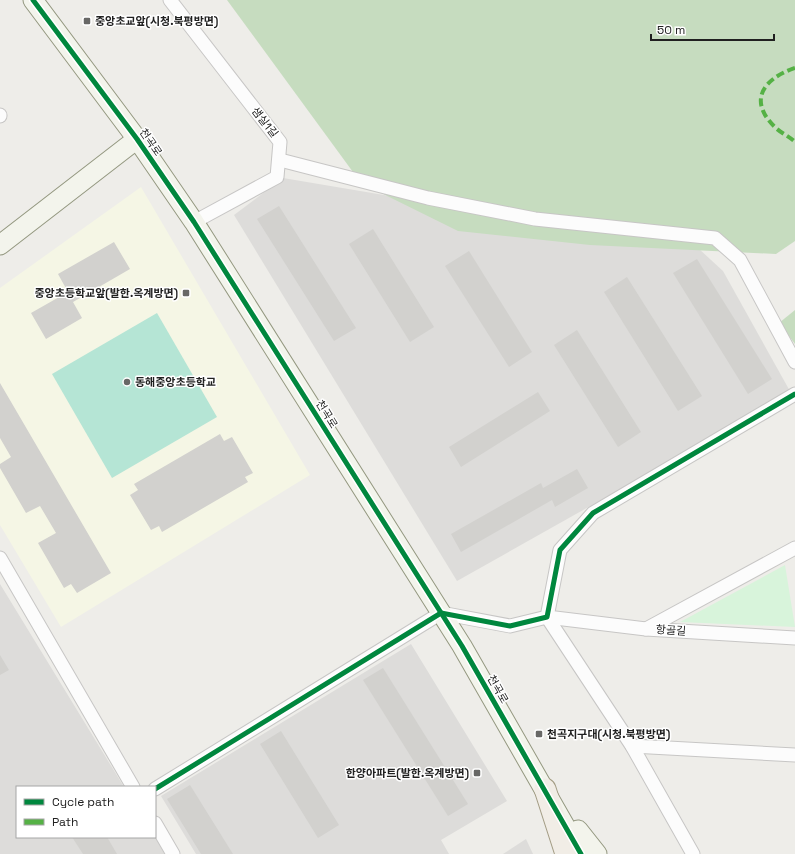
<svg xmlns="http://www.w3.org/2000/svg" width="795" height="854" viewBox="0 0 795 854" font-family="'Space Grotesk','Noto Sans KR',sans-serif">
<rect width="100%" height="100%" fill="#eeede9"/>
<g fill="#dddcda">
<polygon points="283,178 698,248 723,271 791,393 457,581 234,215"/>
<polygon points="0,584 124,787 17,787 17,837 155,837 165,854 0,854"/>
<polygon points="411,644 507,801 441,840 449,854 196,854 161,796"/>
<polygon points="526,839 533,854 503,854"/>
</g>
<polygon fill="#f5f6e5" points="141,187 310,475 61,627 0,525 0,288"/>
<g fill="#c6dcbf">
<polygon points="227,0 795,0 795,241 776,254 590,245 458,231 361,183"/>
<polygon points="795,310 795,344 779,323"/>
</g>
<polygon fill="#d8f4db" points="785,565 795,627 680,622"/>
<polygon fill="#b5e5d5" points="157,313 217,417 112,478 52,374"/>
<g fill="#d2d1ce">
<polygon points="279,206 356,328 334,341 257,219"/>
<polygon points="373,229 434,327 410,342 349,244"/>
<polygon points="114,242 130,269 73,302 82,318 46,339 31,313 68,292 58,274"/>
<polygon points="469,251 532,352 509,367 445,266"/>
<polygon points="697,259 772,379 748,394 673,273"/>
<polygon points="627,277 702,396 678,411 604,292"/>
<polygon points="577,330 641,432 618,447 554,345"/>
<polygon points="0,383 111,573 77,593 71,584 64,588 38,543 56,533 40,506 26,513 0,468 0,464 11,457 0,438"/>
<polygon points="538,392 550,411 461,467 449,447"/>
<polygon points="220,434 224,441 232,437 253,473 245,477 248,482 162,532 159,526 151,530 130,495 138,490 134,484"/>
<polygon points="577,469 588,488 555,507 552,500 461,552 451,534 541,483 543,488"/>
<polygon points="0,655 9,670 0,675"/>
<polygon points="383,668 468,804 448,816 363,680"/>
<polygon points="281,731 339,825 318,838 260,744"/>
<polygon points="190,785 233,854 201,854 167,799"/>
<polygon points="72,837 107,837 117,854 83,854"/>
</g>
<g fill="none" stroke-linecap="round" stroke-linejoin="round">
<defs>
<g id="street">
<polyline points="170,0 280,142 277,177 194,222"/>
<polyline points="0,115 0,116"/>
<polyline points="280,160 428,198 535,219 715,238 740,260 795,362"/>
<polyline points="0,558 133,787"/>
<polyline points="547,617 632,746 693,854"/>
<polyline points="547,617 646,629 795,638"/>
<polyline points="646,629 795,548"/>
<polyline points="632,746 795,755"/>
<polyline points="155,789 441,613 510,626 547,617 560,550 593,513 795,394"/>
<polyline points="155,823 173,854"/>
</g>
<g id="secondary">
<polyline points="33,0 137,139 194,222 462,646 581,854"/>
<polyline points="0,245 137,139"/>
<polyline points="578,830 597,854"/>
</g>
<polyline id="primary" points="545,789 566,854"/>
</defs>
<use href="#street" stroke="#c7c6c5" stroke-width="15"/>
<use href="#secondary" stroke="#949880" stroke-width="21"/>
<use href="#primary" stroke="#a49d85" stroke-width="23"/>
<use href="#street" stroke="#fcfcfc" stroke-width="13"/>
<use href="#secondary" stroke="#f3f4ec" stroke-width="19"/>
<use href="#primary" stroke="#f1ede6" stroke-width="21"/>
<path stroke="#55b145" stroke-width="4" stroke-dasharray="8 4" stroke-linecap="butt" d="M795 68C762 79 747 102 777 129 783 134 790 137 795 142"/>
<defs>
<g id="cycleway">
<polyline points="33,0 137,139 194,222 462,646 581,854"/>
<polyline points="155,789 441,613 510,626 547,617 560,550 593,513 795,394"/>
</g>
</defs>
<use href="#cycleway" stroke="#fff" stroke-width="8"/>
<use href="#cycleway" stroke="#00873e" stroke-width="5"/>
</g>
<g fill="#686866" stroke="#fff" stroke-width="1.5">
<rect x="83" y="17" width="8" height="8" rx="2"/>
<rect x="182" y="289" width="8" height="8" rx="2"/>
<circle cx="127" cy="382" r="4"/>
<rect x="535" y="730" width="8" height="8" rx="2"/>
<rect x="473" y="769" width="8" height="8" rx="2"/>
</g>
<g text-anchor="middle" stroke-width="3" stroke-linejoin="round" paint-order="stroke">
<g font-size="11" font-weight="bold" fill="#202020" stroke="#fff" text-anchor="start">
<text x="95" y="25">중앙초교앞(시청.북평방면)</text>
<text x="178" y="297" text-anchor="end">중앙초등학교앞(발한.옥계방면)</text>
<text x="135" y="386">동해중앙초등학교</text>
<text x="547" y="738">천곡지구대(시청.북평방면)</text>
<text x="469" y="777" text-anchor="end">한양아파트(발한.옥계방면)</text>
</g>
<g font-size="11" fill="#202020" stroke="#fff">
<text transform="translate(265 122) rotate(52)" y="4">샘실1길</text>
<text transform="translate(151 142) rotate(55)" y="4">천곡로</text>
<text transform="translate(327 414) rotate(58)" y="4">천곡로</text>
<text transform="translate(671 630) rotate(4)" y="4">항골길</text>
<text transform="translate(498 689) rotate(60)" y="4">천곡로</text>
</g>
</g>
<rect x="16" y="786" width="140" height="52" fill="#ffffff" stroke="#a6a6a6"/>
<rect x="24" y="799" width="20" height="6" fill="#00873e" stroke="#a6a6a6"/>
<text x="52" y="806" font-size="12" fill="#202020">Cycle path</text>
<rect x="24" y="819" width="20" height="6" fill="#55b145" stroke="#a6a6a6"/>
<text x="52" y="826" font-size="12" fill="#202020">Path</text>
<path d="M651 34v6h123v-6" fill="none" stroke="#202020" stroke-width="2"/>
<text x="657" y="34" font-size="12" fill="#202020" stroke="#ffffff" stroke-width="3" paint-order="stroke">50 m</text>
</svg>
